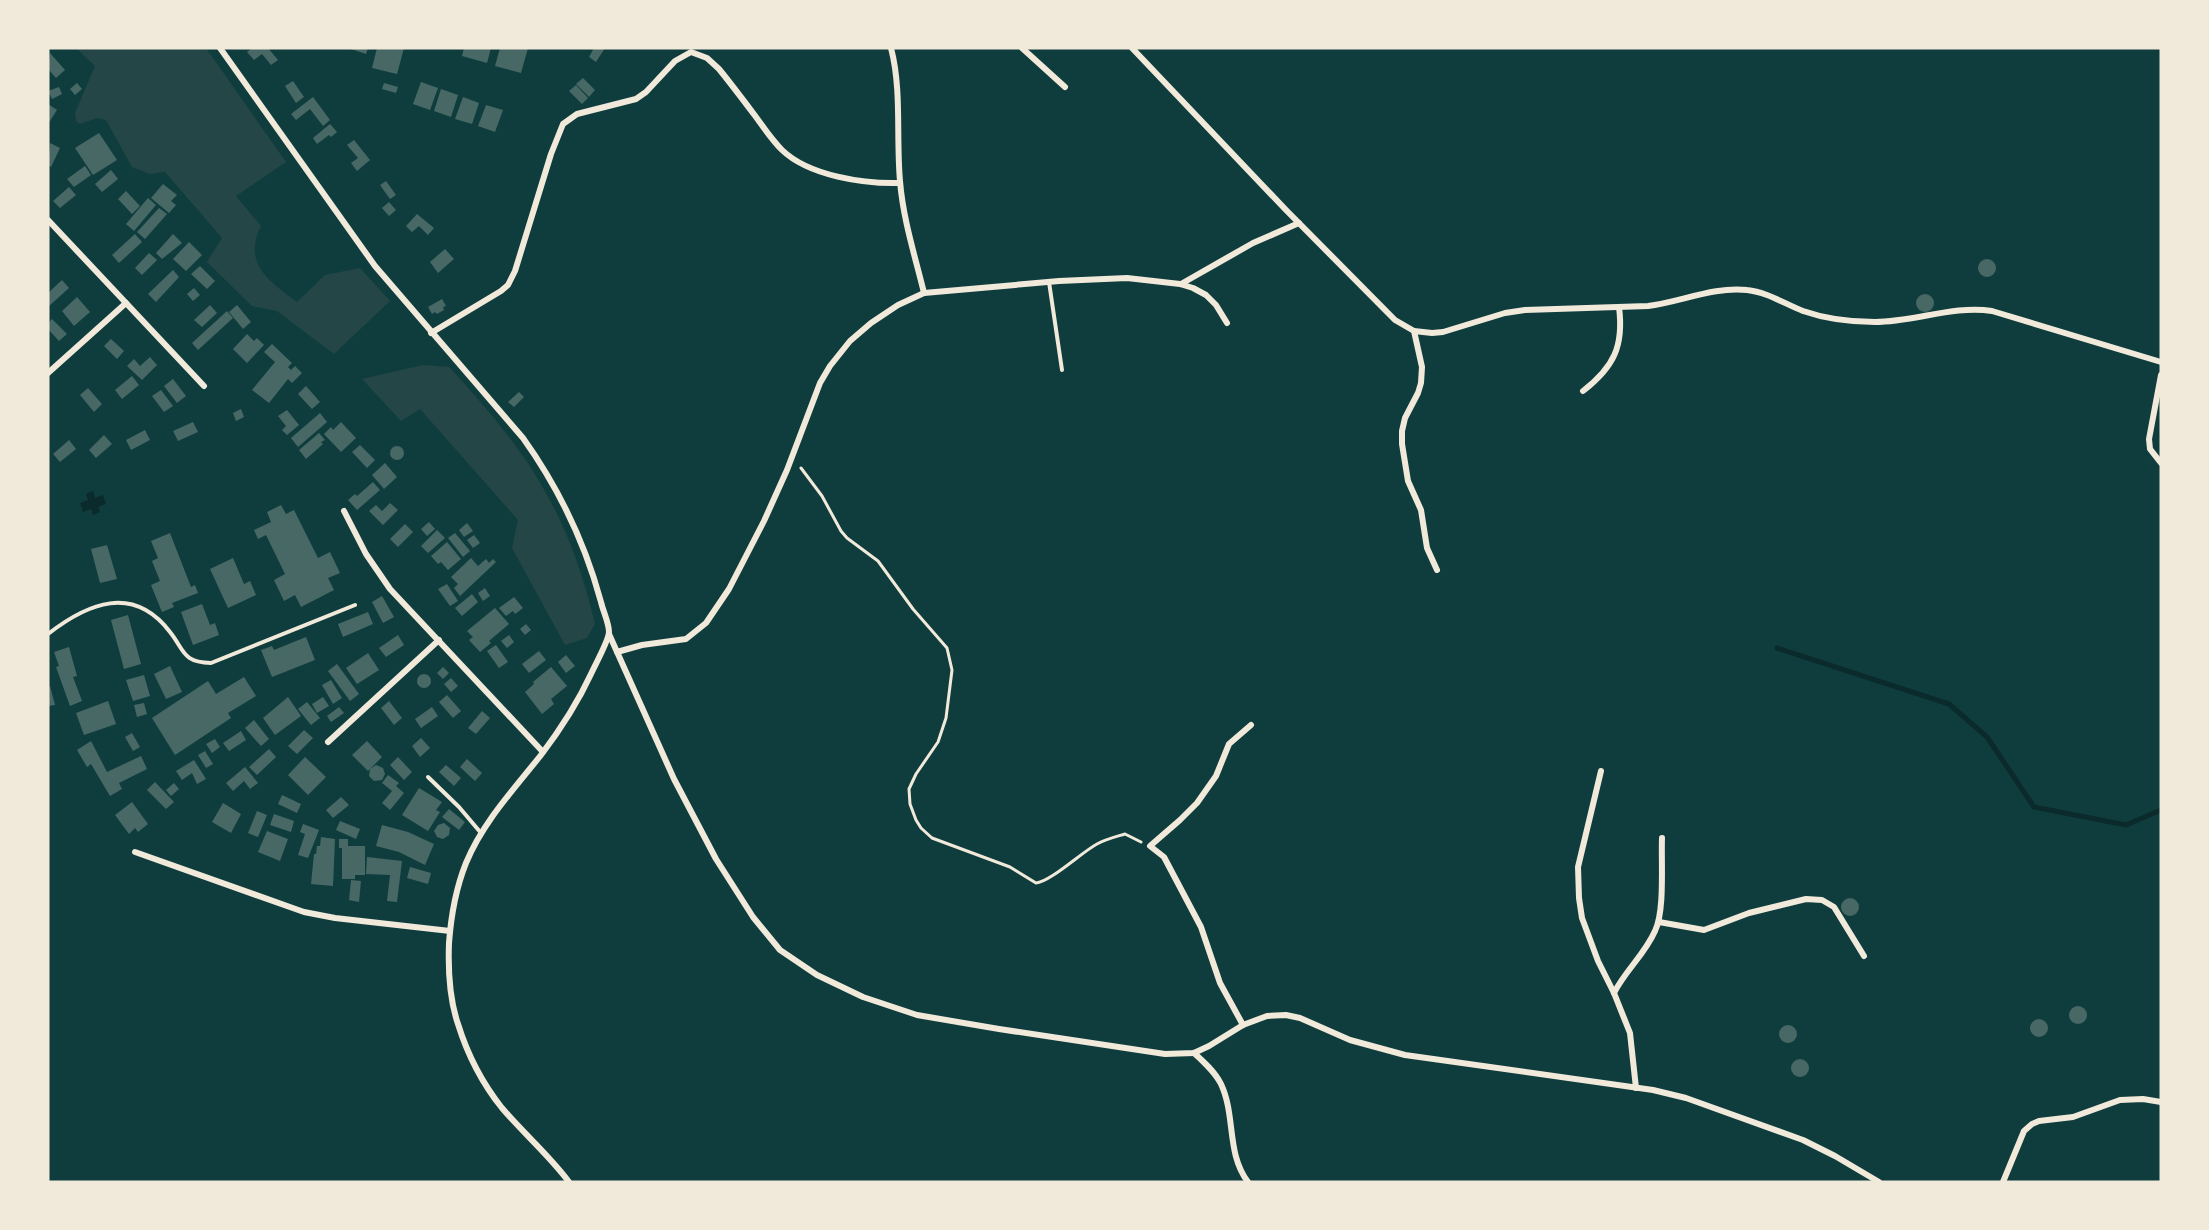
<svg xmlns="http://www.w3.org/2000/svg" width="2209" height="1230" viewBox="0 0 2209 1230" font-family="Cabin,sans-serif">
<rect width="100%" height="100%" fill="#0f3d3e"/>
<g fill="#244646">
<path d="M76 48H206L286 162 236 196 261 226C242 264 270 282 297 302L325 275 360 268 390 301 334 354 277 311 252 306 207 262 222 238 165 172 150 174 132 167 106 120 97 118 80 124 76 121 75 113 95 66Z"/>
<path d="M423 365 449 367C526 450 569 512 595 624L587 638 565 645 512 548 518 520 420 409 401 421 362 379Z"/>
</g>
<polygon fill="#0a2a2b" points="93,491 95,498 103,495 106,504 98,507 100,512 93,515 91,509 83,512 80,503 88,500 86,494"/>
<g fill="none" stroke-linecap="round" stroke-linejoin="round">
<polyline stroke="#0a2a2b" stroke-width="5" points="1777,648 1949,704 1987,737 2034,807 2126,825 2161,810"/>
</g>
<g fill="#486865">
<polygon points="252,48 268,48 278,60 271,65 262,54 254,60 247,52"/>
<polygon points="348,48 368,48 366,54"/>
<polygon points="377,48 404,48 397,74 372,68"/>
<polygon points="464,48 491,48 487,63 462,56"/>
<polygon points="500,48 528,48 521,73 495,66"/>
<polygon points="594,48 605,48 596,62 589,57"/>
<polygon points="50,53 65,70 56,78 48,69"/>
<polygon points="583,78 595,90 589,97 576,84"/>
<polygon points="293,81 304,97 296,103 285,86"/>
<polygon points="421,82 438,88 430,110 413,104"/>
<polygon points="77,83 82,89 75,95 70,89"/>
<polygon points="384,83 398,87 396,93 382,89"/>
<polygon points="576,85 588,98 582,104 569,91"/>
<polygon points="59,87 62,94 52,99 48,91"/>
<polygon points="441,89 458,95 451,117 434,111"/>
<polygon points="313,97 330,120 323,126 310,109 296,120 291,114"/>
<polygon points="463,97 479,103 472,124 455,119"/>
<polygon points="48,104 57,110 48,124"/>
<polygon points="486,105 503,110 495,132 478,126"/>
<polygon points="330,124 337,132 331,137 329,135 317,144 313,138"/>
<polygon points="99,133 117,160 93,175 75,148"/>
<polygon points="354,140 370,160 357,171 351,163 358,158 347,145"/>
<polygon points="50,143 60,148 51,167 48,165"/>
<polygon points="85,166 91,175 74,187 67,179"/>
<polygon points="111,170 118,179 102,192 95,184"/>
<polygon points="386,181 396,195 390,199 380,185"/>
<polygon points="163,184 177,195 171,201 176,205 169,213 151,198"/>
<polygon points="69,187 76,195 60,208 53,201"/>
<polygon points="126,191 140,206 132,214 118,199"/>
<polygon points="148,198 156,205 134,231 126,224"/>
<polygon points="389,202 396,210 389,216 382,208"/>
<polygon points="159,208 167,214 145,239 137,232"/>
<polygon points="417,214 434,228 428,235 419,226 412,232 406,226"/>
<polygon points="135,234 142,242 119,263 112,255"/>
<polygon points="173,234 182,243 162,259 156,253"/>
<polygon points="189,242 202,255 186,271 173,259"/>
<polygon points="445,249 454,259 438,273 430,262"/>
<polygon points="149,253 157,260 142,275 135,268"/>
<circle cx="1987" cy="268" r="9"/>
<polygon points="200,266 215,281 207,289 191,274"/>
<polygon points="173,270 179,277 156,302 148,294"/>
<polygon points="62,280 69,288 48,307 48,293"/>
<polygon points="194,288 200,295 193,301 187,294"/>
<circle cx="1925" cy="303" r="9"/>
<polygon points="77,297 90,312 74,326 62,311"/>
<polygon points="442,299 446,306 443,307 444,310 437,314 435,312 432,314 428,307"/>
<polygon points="210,305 217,313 202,327 194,320"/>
<polygon points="237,305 251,322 243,329 229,312"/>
<polygon points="227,311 233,318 198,350 192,343"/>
<polygon points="52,319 67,334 59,341 48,329 48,323"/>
<polygon points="247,334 254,341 257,338 264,345 247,363 233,349"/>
<polygon points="111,339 124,351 117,359 104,346"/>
<polygon points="272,344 292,363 288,367 291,370 295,366 302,373 292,383 288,379 269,403 252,390 275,362 264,352"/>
<polygon points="150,357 157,365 142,380 127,366 134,359 140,366"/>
<polygon points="132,376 139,385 122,399 115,390"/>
<polygon points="173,379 186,396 177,403 164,386"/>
<polygon points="306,386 320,402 312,409 298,394"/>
<polygon points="88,388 102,404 94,412 80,395"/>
<polygon points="161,390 173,406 164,412 152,396"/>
<polygon points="519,392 524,397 514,407 508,402"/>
<polygon points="241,409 244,417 236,421 233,413"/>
<polygon points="287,410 299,425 287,435 282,430 286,426 278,416"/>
<polygon points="320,413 327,422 298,447 291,438"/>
<polygon points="193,422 198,432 178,441 173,431"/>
<polygon points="341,422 356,438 341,452 324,434 331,427 333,430"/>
<polygon points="145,430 150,440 131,450 126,440"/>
<polygon points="319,433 325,440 321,442 323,444 306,459 299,450"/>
<polygon points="104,435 112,444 96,458 89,450"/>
<polygon points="69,440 76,449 60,462 53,454"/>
<polygon points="360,445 375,460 367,468 352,452"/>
<circle cx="397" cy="453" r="7"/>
<polygon points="385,463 397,477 384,489 372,475"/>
<polygon points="373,482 380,490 357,510 348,500 355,494 357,496"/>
<polygon points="390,503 398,510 383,525 369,511 376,505 382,511"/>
<polygon points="281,505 286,514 294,510 318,558 330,552 340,573 328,578 334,590 301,607 295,595 284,601 274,580 285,574 266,535 258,539 254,530 271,522 267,512"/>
<polygon points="429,522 435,529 427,536 421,529"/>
<polygon points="467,523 473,531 464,537 459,530"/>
<polygon points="405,524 413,532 398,547 390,539"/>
<polygon points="437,530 445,538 428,553 421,546"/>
<polygon points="170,533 191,587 195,585 198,593 172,603 174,607 162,612 151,585 160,581 152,561 158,558 151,541"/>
<polygon points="455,533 470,551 463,557 448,538"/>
<polygon points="474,535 480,543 473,548 467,540"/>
<polygon points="447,542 461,559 448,570 441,562 438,564 431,556"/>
<polygon points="107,545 117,579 100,583 91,549"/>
<polygon points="233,558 244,584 250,581 256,595 228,608 210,569"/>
<polygon points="471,558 478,566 486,559 489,563 493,559 496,562 460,596 454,588 458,584 451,577"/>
<polygon points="447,584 458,601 450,606 438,589"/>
<polygon points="485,588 490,596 483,601 478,593"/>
<polygon points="472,594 478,602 462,616 455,608"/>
<polygon points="382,596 394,617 383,623 372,602"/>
<polygon points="514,597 523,608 515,614 513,611 506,616 499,608"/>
<polygon points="202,604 210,625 215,623 219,635 193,645 181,612"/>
<polygon points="495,608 509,624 489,641 491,643 480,652 469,640 473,637 467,631"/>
<polygon points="368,612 373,624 343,637 338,624"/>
<polygon points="128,615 141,664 124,669 111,620"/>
<polygon points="526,624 531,630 525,635 520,629"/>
<polygon points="398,635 404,645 386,657 379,648"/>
<polygon points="509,635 514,642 507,648 501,641"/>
<polygon points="306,637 315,660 272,677 261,650 272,646 274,650"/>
<polygon points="496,645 508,662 499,668 487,651"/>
<polygon points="69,647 77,676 73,677 82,701 70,706 56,667 59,666 54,652"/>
<polygon points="539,651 546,660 529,673 522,664"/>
<polygon points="368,653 379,670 357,684 346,668"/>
<polygon points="566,655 575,666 566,673 558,662"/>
<polygon points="337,664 359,694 350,701 328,671"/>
<polygon points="170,666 182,692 166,699 154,674"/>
<polygon points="443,667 449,673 443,679 437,673"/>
<polygon points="551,667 567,686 551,699 554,704 542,714 525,692 534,684 533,682"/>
<circle cx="424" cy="681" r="7"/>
<polygon points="144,675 150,696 133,701 126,680"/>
<polygon points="244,677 256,696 228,713 231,718 175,755 152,718 208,681 216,694"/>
<polygon points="451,678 458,686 451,692 444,684"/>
<polygon points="331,680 342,698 333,704 322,685"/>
<polygon points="50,686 55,705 48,706 48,687"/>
<polygon points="447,695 461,711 453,718 439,702"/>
<polygon points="288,697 301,716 275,735 263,718"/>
<polygon points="323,697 329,706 317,713 312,704"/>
<polygon points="108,701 116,724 84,735 76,713"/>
<polygon points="389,701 402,718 394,725 381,708"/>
<polygon points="307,702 320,718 311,725 298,709"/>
<polygon points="144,703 147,714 137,717 134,705"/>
<polygon points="339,707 344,713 331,722 327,716"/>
<polygon points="432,707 438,716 421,728 415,719"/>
<polygon points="482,711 490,718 476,734 468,728"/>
<polygon points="254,720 269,739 261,746 245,728"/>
<polygon points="304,730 313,738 297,754 288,746"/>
<polygon points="241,731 246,740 229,751 223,743"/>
<polygon points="132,733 140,747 133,751 125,737"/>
<polygon points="421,738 430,748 420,757 412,746"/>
<polygon points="215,739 220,747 212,753 206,744"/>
<polygon points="91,741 107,772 141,756 147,769 119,783 122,789 110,796 91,764 87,767 77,750"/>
<polygon points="367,741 382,757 368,771 352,755"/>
<polygon points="269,749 276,757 257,775 249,767"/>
<polygon points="205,751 213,764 206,768 198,755"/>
<polygon points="305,757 326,777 308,795 288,775"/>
<polygon points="398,757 412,772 404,780 390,765"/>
<polygon points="467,759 482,773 475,781 460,767"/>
<polygon points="194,760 206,779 197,784 192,773 182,780 176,771"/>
<polygon points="376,765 383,768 385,774 382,780 374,781 369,776 370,769"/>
<polygon points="446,765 461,778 454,786 439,772"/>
<polygon points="245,767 258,783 250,789 244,781 233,791 226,783"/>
<polygon points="388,775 399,783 396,786 404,793 390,810 382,803 392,791 382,783"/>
<polygon points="155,782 174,802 166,809 147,790"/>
<polygon points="174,783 179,789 171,796 166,790"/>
<polygon points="419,788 442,802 436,810 440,812 428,831 402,815"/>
<polygon points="282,795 301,804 297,813 278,804"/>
<polygon points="341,797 349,805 333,818 326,810"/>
<polygon points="132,802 148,824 138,832 135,828 129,834 115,815"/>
<polygon points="223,803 241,814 231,833 212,822"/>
<polygon points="449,809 465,822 459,830 442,817"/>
<polygon points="257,811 267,815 258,837 248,833"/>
<polygon points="274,814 294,821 291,832 270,825"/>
<polygon points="340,821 360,829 356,839 336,830"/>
<polygon points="444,823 450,828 449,835 443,839 437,837 434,831 438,825"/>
<polygon points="303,824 319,830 308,858 298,855 305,834 300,832"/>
<polygon points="382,825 408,832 434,844 425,865 399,852 376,846"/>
<polygon points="267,831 288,839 280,861 258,852"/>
<polygon points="321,837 335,839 333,886 311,884 314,854 316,854 317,846 320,846"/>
<polygon points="339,839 348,839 348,846 365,846 365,875 355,875 355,879 342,879 342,848 339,848"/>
<polygon points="367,857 402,861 397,902 387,901 390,875 366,874"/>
<polygon points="410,867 431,873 428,884 407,878"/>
<polygon points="351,880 361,881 359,902 349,900"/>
<circle cx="1850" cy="907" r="9"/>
<circle cx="2078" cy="1015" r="9"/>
<circle cx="2039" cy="1028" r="9"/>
<circle cx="1788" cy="1034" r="9"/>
<circle cx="1800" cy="1068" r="9"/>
</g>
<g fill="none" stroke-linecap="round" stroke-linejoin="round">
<path stroke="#f1e9da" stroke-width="3" d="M801 468 822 496 841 531 847 538 878 561 913 609 947 648 952 670 946 718 938 742 916 774 909 789 910 804 916 820 921 828 932 838 1010 867 1036 883C1050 882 1082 852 1097 844 1106 839 1115 837 1125 834L1141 842"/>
<g stroke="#f1e9da" stroke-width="4">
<polyline points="1049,282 1062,370"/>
<path d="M48 634C88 603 133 584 170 632 185 651 182 662 211 663L355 605"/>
<polyline points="428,777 459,807 481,833"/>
</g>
<g stroke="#f1e9da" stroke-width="6">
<path d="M220 48 375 266 523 438C558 487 585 543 601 602 603 611 609 623 609 632 609 640 595 665 591 674 578 702 560 730 541 755 514 789 483 822 466 863 456 888 451 916 449 943 448 969 449 998 458 1024 467 1053 482 1083 502 1108 523 1133 549 1155 569 1182"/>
<path d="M891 48C902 90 896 137 900 181 903 219 915 256 924 293"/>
<polyline points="1022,48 1065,87"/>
<path d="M1132 48 1286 210 1395 320 1414 331 1432 333 1443 332 1505 313 1525 310 1648 306C1680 302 1715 286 1747 290 1767 292 1785 304 1803 311 1826 319 1850 322 1875 322 1915 322 1953 305 1992 311L2161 362"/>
<polyline points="48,220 204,386"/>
<polyline points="1181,284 1253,243 1299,223"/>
<polyline points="1414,331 1422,367 1421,383 1418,393 1405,418 1402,431 1402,444 1408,481 1421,510 1427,548 1437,570"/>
<path d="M431 333 501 291 508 285 515 271 551 154 563 124 577 114 636 99 646 92 675 61 691 52 707 58 719 69C732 85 744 101 756 117 764 128 772 140 782 150 809 176 864 184 900 183"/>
<polyline points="48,373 126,303"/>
<polyline points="2161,375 2149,439 2150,449 2161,463"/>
<path d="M1583 391C1614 367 1624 346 1619 307"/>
<polyline points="344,511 366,554 390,589 543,752"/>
<polyline points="609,634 674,779 716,859 753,917 780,950 817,975 863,997 917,1015 999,1029 1165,1054 1194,1053 1209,1046 1243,1025 1267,1016 1286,1015 1300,1018 1350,1040 1405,1055 1653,1090 1686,1098 1803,1140 1835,1156 1879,1182"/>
<polyline points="617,652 642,645 686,639 706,623 729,589 764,521 787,470 820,383 830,366 850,341 871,323 898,305 924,293 1059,281 1127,278 1180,284 1193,288 1206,295 1216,305 1227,323"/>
<polyline points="328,742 439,640"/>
<polyline points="1601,771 1578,867 1579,898 1582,918 1598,961 1614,993 1630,1033 1636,1088"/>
<polyline points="135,852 304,912 335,918 450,931"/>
<polyline points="1659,922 1704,930 1749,913 1806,899 1822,900 1834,907 1864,956"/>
<path d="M1614 993C1625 971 1645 954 1655 931 1665 911 1661 862 1662 838"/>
<polyline points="1243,1025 1220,983 1201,927 1164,857 1150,846 1180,820 1197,803 1216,776 1229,744 1251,725"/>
<path d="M1194 1053C1204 1062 1215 1072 1221 1084 1236 1116 1226 1153 1248 1182"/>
<polyline points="2003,1182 2024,1131 2032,1124 2039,1121 2073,1117 2120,1100 2143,1099 2161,1102"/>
</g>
</g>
<rect width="2209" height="1230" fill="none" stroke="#f1e9da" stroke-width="99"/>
</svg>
